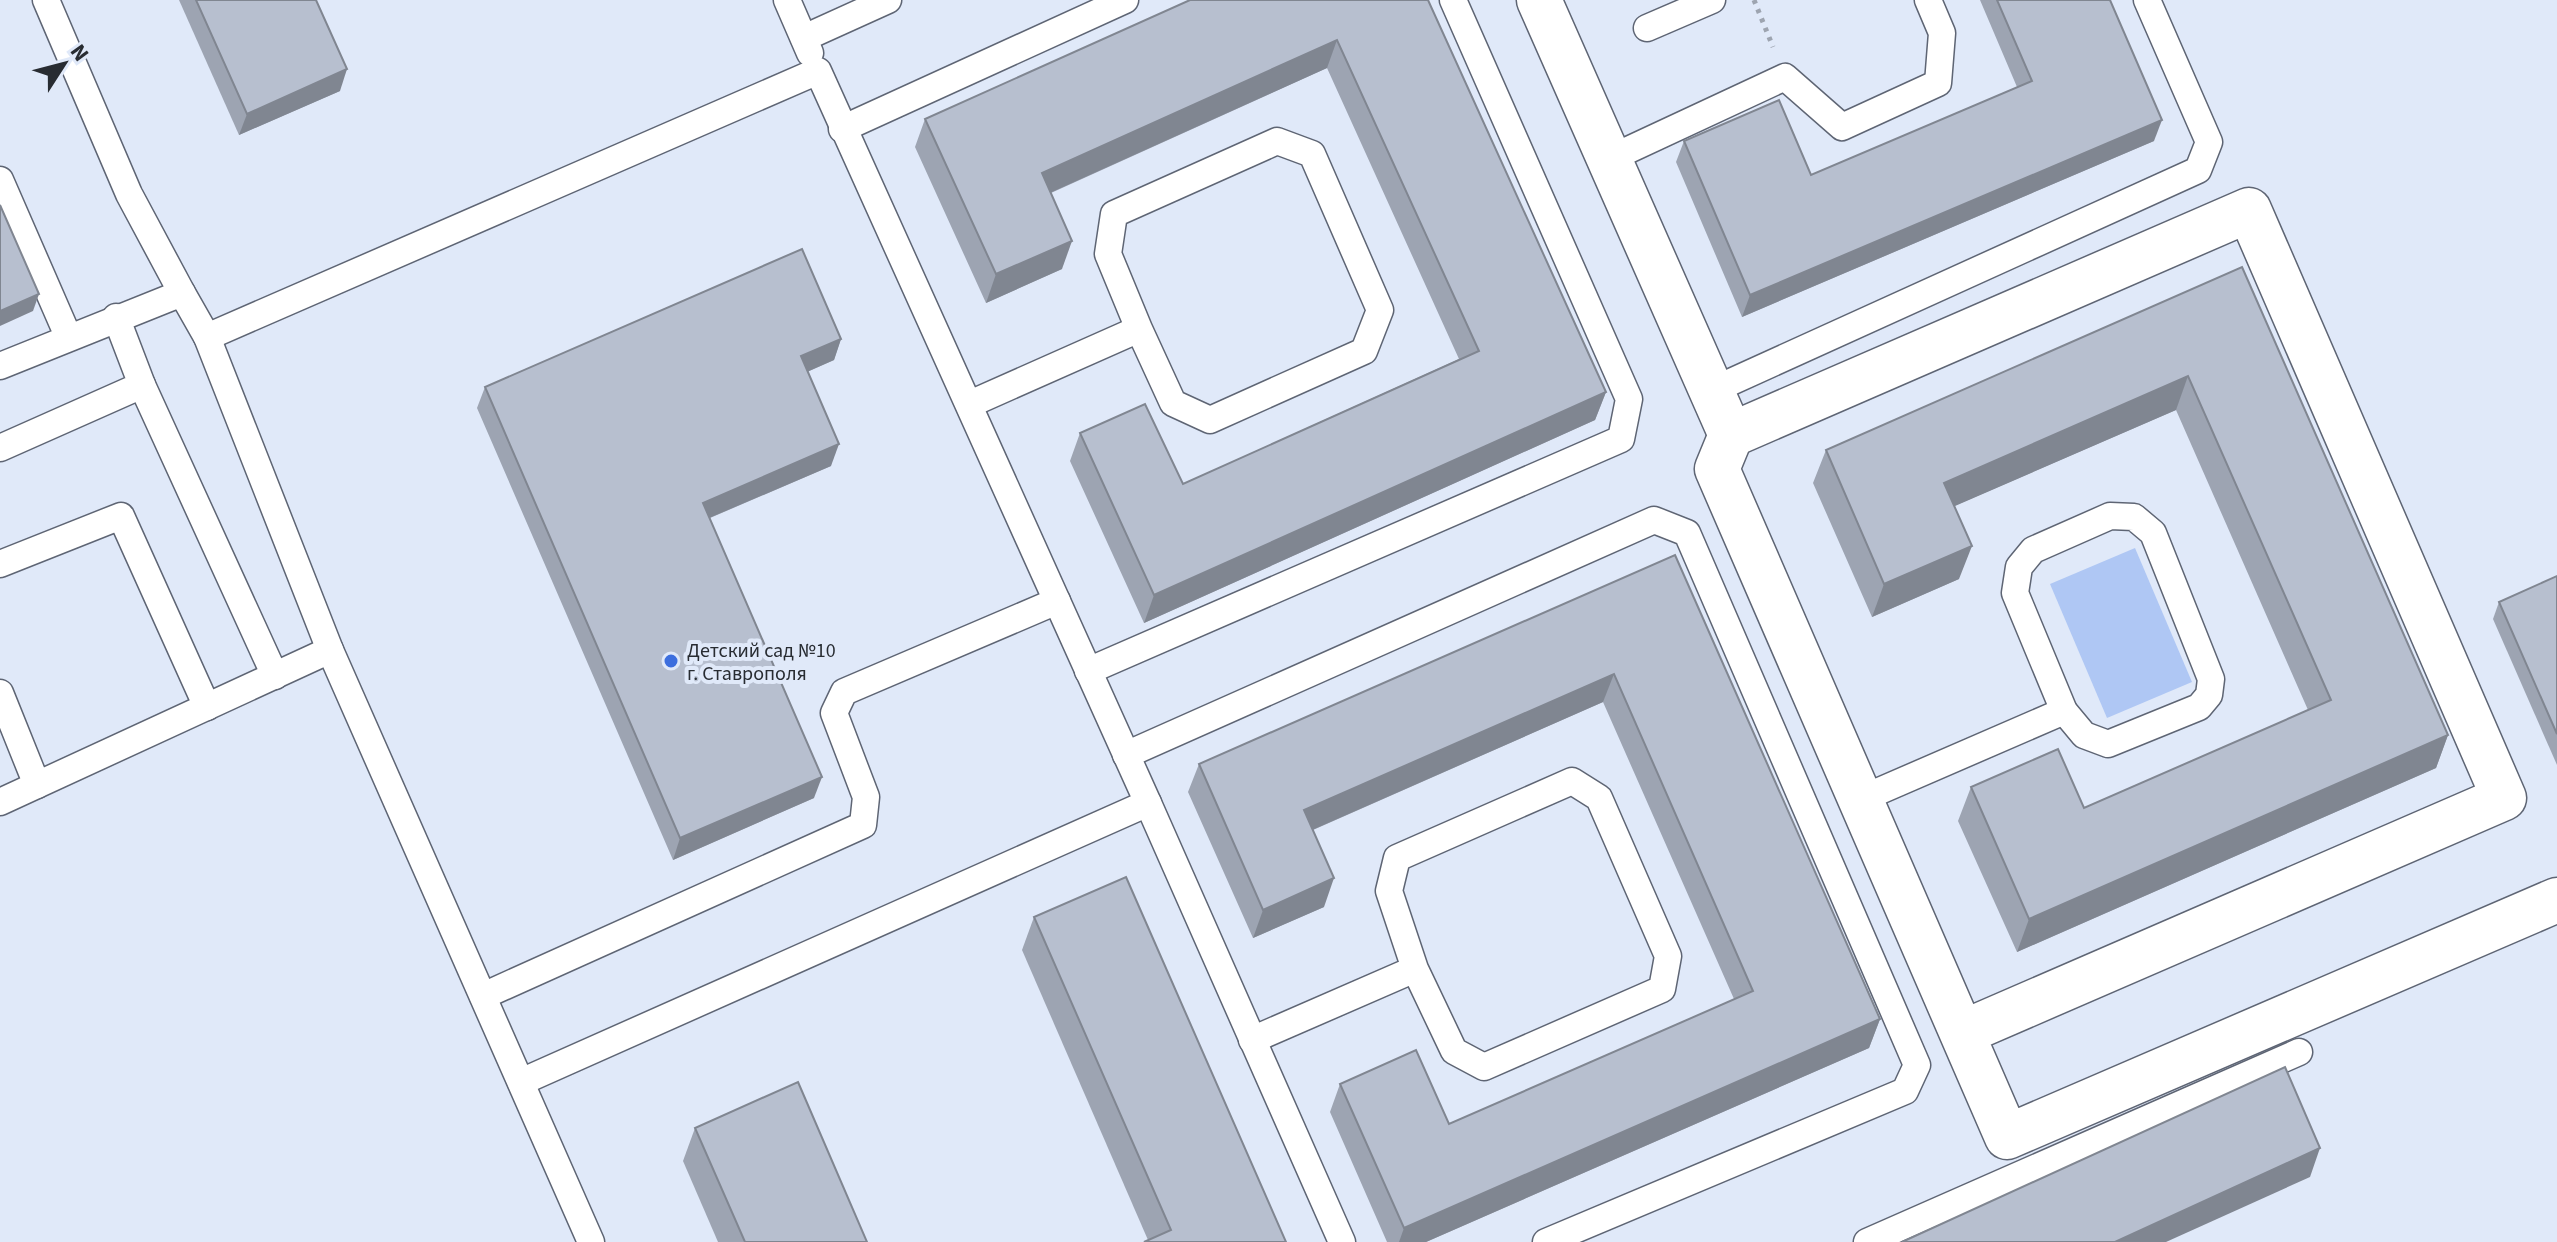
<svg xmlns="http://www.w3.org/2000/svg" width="2557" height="1242" viewBox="0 0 2557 1242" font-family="'Source Sans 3',sans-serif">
<rect width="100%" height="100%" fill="#e0e9f9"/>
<polygon fill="#afc7f4" points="2135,548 2192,682 2107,718 2050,584"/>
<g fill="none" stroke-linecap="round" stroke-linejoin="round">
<defs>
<g id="lane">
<polyline points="46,0 129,194 182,293"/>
<polyline points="787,0 810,53"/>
<polyline points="1647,28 1712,0"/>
<polyline points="804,38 888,0"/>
<polyline points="842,129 1125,0"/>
<polyline points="1609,159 1785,77 1842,127 1938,83 1942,33 1928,0"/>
<polyline points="0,180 68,336"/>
<polyline points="207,337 818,71 1148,803 521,1082"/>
<polyline points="0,366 182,293 207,337 330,650 591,1242"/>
<polyline points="142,385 275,676"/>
<polyline points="1711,391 2198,170 2209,142 2147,0"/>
<polyline points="970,404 1139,329 1173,403 1210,420 1364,351 1380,310 1312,154 1277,141 1114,214 1108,254 1139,329"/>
<polyline points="0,448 142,385 116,317"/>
<polygon points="2110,516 2134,517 2153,533 2211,679 2209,695 2199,707 2108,744 2084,735 2064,711 2015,593 2019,567 2033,550"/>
<polyline points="0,564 121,516 207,707"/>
<polyline points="1088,671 1621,439 1629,399 1453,0"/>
<polyline points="0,693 37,785"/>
<polyline points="1126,755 1654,520 1687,533 1917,1065 1905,1091 1546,1242"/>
<polyline points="1861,799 2064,711"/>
<polyline points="0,802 330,650"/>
<polyline points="1148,803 1342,1242"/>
<polyline points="483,996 863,825 866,797 834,713 844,692 1057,601"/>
<polyline points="1252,1040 1415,969 1454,1051 1484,1067 1662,989 1668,956 1599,798 1572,781 1397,858 1389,891 1415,969"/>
<polyline points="1867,1242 2299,1052"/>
</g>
<g id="street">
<polyline points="1539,0 1731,435"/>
<polyline points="1962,1033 2504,798 2249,210 1731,435 1717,469 2007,1137 2557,900"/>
</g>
</defs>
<use href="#lane" stroke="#5e6574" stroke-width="29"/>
<use href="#street" stroke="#5e6574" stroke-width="47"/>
<polyline stroke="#9da4b0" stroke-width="5" stroke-dasharray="4 6" stroke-linecap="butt" points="1754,0 1773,47"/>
<use href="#lane" stroke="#fff" stroke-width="26"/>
<use href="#street" stroke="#fff" stroke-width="44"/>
</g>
<g fill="#9da4b2">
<polygon points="179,0 316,0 340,91 239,135"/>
<polygon points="1428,0 1606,392 1595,420 1144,623 1070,461 1080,433 1183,484 1459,359 1327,68 1051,193 1062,269 986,303 915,147 925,119"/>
<polygon points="1980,0 2110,0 2154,141 1742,317 1676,162 1684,141 1811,175 2017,87"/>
<polygon points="2242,267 2448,735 2436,768 2017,952 1958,821 1971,787 2084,808 2308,710 2176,410 1954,506 1959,579 1872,617 1813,483 1826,450"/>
<polygon points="841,339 834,360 807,372 831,466 710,518 814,798 673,860 477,408 485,387"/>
<polygon points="1675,555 1880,1019 1869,1048 1426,1242 1387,1242 1330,1112 1340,1084 1449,1124 1734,999 1603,702 1313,830 1324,907 1253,938 1188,792 1199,764"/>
<polygon points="2557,576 2557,765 2493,619 2499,602"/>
<polygon points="1034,917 1286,1242 1148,1240 1022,950"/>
<polygon points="695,1128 867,1242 718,1242 683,1161"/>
</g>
<g fill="#808691">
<polygon points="1337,40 1327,68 1032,201 1042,173"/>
<polygon points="347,69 340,91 239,135 247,114"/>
<polygon points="2162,120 2154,141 1742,317 1750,295"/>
<polygon points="1072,241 1062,269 986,303 996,274"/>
<polygon points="39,294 33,311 0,326 0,311"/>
<polygon points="841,339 834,360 793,378 801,356"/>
<polygon points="2188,376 2176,410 1932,516 1944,483"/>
<polygon points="1606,392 1595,420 1144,623 1154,595"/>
<polygon points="839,444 831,466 695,524 703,503"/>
<polygon points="1972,546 1959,579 1872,617 1884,584"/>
<polygon points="1614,674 1603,702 1294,838 1304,810"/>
<polygon points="2448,735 2436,768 2017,952 2029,919"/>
<polygon points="822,777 814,798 673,860 680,838"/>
<polygon points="1334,878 1324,907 1253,938 1263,910"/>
<polygon points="1880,1019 1869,1048 1426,1242 1399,1242 1404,1228"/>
<polygon points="2320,1148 2310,1177 2166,1242 2115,1242"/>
</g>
<g fill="#b7bfcf" stroke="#808691" stroke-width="2">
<polygon points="196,0 316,0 347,69 247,114"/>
<polygon points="1190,0 1428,0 1606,392 1154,595 1080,433 1145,404 1183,484 1479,351 1337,40 1042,173 1072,241 996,274 925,119"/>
<polygon points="1997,0 2110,0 2162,120 1750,295 1684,141 1779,100 1811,175 2032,81"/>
<polygon points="0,205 39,294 0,311"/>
<polygon points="802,249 841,339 801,356 839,444 703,503 822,777 680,838 485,387"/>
<polygon points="2242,267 2448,735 2029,919 1971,787 2058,749 2084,808 2331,700 2188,376 1944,483 1972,546 1884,584 1826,450"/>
<polygon points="1675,555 1880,1019 1404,1228 1340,1084 1416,1050 1449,1124 1753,991 1614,674 1304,810 1334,878 1263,910 1199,764"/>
<polygon points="2557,576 2557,734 2499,602"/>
<polygon points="1126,877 1286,1242 1144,1242 1171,1230 1034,917"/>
<polygon points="2285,1067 2320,1148 2115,1242 1902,1242"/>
<polygon points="798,1082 867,1242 745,1242 695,1128"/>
</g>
<circle fill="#3c6ede" stroke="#e0e9f9" stroke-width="3" cx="671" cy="661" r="8"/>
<g text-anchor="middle" stroke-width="8" stroke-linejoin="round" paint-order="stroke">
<g font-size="20" fill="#282c32" stroke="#e0e9f9" text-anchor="start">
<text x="687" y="657">Детский сад №10<tspan x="687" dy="23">г. Ставрополя</tspan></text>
</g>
</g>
<g transform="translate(64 64) rotate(54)" stroke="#e0e9f9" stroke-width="6" paint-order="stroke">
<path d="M0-6L14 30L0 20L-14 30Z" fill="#282c32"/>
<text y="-12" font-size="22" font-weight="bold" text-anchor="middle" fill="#282c32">N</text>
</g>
</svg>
